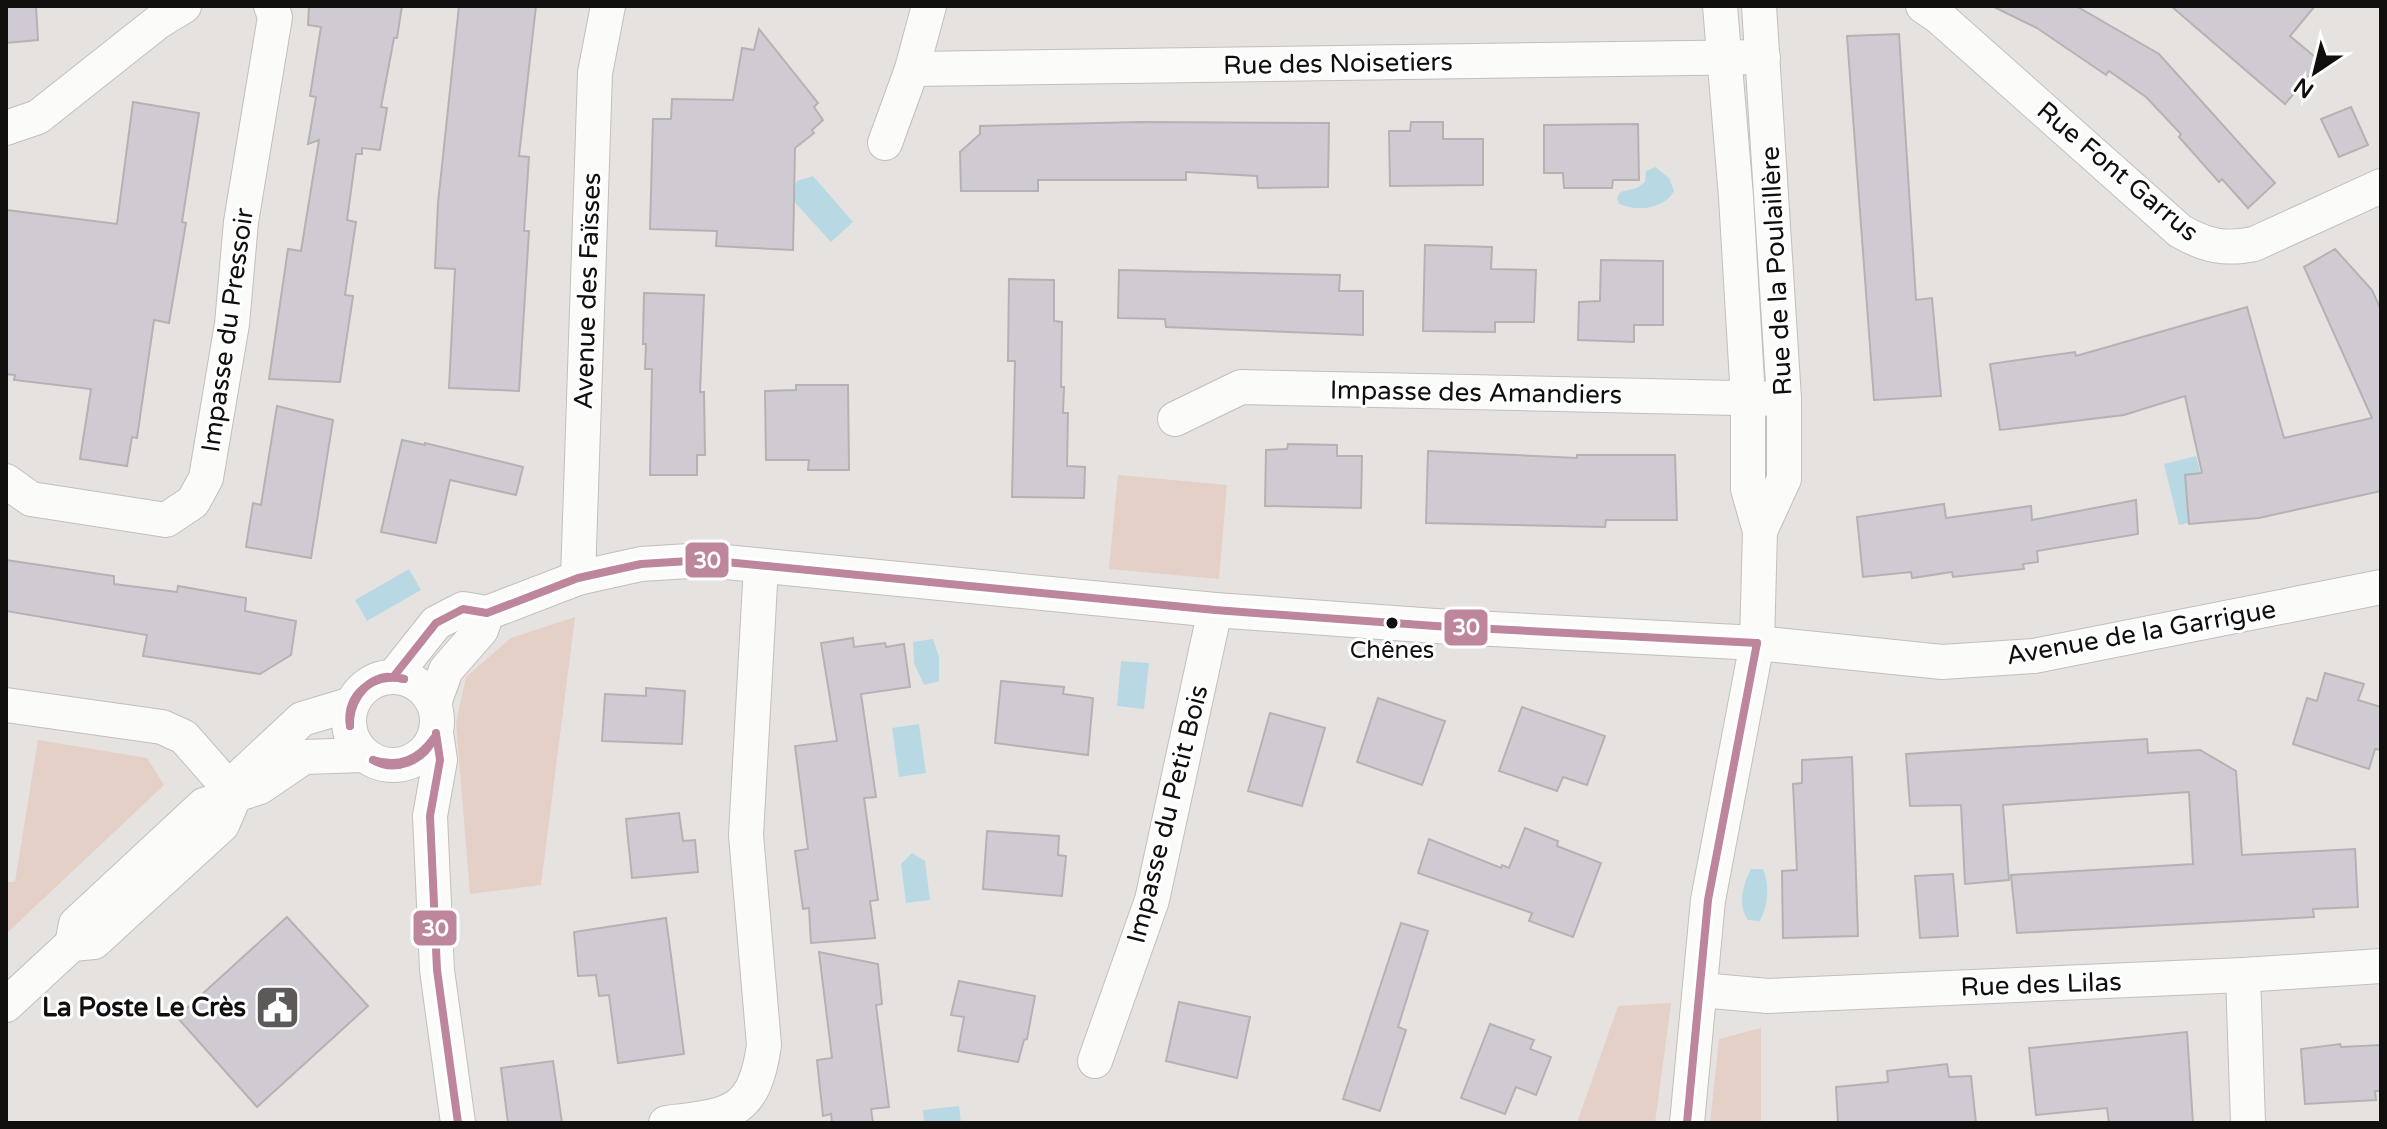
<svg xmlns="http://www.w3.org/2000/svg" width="2387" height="1129" viewBox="0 0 2387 1129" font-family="'Varela Round',sans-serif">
<rect width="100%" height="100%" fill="#e6e2e0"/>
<g fill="#e4d0c7">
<polygon points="1118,475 1227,485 1219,579 1109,569"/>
<polygon points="575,617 541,885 470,894 456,723 466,677 511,638"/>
<polygon points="38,740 147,758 164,785 6,934 6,882 15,882"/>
<polygon points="1671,1003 1655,1123 1577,1123 1618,1006"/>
<polygon points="1761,1028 1761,1123 1710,1123 1719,1039"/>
</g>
<g fill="#b8d9e4">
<path d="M1655 167 1669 178 1674 191C1664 209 1638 212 1619 204L1617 198 1620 192 1637 188 1645 182 1646 171Z"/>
<polygon points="813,176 853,222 831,242 790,197 797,181"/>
<polygon points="2196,456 2212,518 2179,525 2164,464"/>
<polygon points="409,569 421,590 367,621 355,600"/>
<polygon points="933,639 939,657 939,681 924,685 914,663 913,642"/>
<polygon points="1121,661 1149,663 1144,709 1117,706"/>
<polygon points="919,724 926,773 899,777 892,728"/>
<polygon points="912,853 925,861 930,900 906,903 901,864"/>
<path d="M1751 869H1763C1770 885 1768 906 1760 921L1748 920C1737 905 1743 884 1751 869Z"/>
<polygon points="959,1106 961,1123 924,1123 923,1110"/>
</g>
<g fill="#d0cbd2" stroke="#b4b2b2" stroke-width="2">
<polygon points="6,6 36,6 38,40 6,43"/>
<polygon points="309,6 402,6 397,38 394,38 381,107 387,108 380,150 362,148 362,154 356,154 347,220 356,222 345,295 353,296 340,382 269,379 288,249 301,251 319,140 308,144 316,97 310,96 321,27 308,25"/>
<polygon points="459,6 536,6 519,156 529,157 524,231 529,231 519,391 449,388 455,269 435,268 438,203"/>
<polygon points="1992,6 2076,6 2159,54 2275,183 2248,208 2222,179 2219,182 2179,137 2181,134 2146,97 2109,71 2106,75 2037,28"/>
<polygon points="2171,6 2315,6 2290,36 2321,62 2285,104"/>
<polygon points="759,29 818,103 814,107 823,120 812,130 814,133 795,148 793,250 716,246 717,231 650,229 653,119 671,119 672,99 733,100 742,48 754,50"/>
<polygon points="1899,34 1916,300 1932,298 1941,396 1874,400 1847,36"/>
<polygon points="133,102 199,113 182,222 186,223 169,323 154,320 137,438 132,437 127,466 80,459 91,389 14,380 15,375 6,374 6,210 117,224"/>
<polygon points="2351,107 2368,145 2339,157 2321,119"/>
<polygon points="1140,122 1329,123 1328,187 1258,188 1257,176 1186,172 1186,180 1038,180 1038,191 961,191 960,152 980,134 980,126"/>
<polygon points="1411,122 1443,122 1443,139 1483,139 1483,185 1390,186 1389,131 1410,131"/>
<polygon points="1638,124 1639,180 1613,180 1612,188 1564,188 1563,173 1544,173 1544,125"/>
<polygon points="1425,245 1492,247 1491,269 1536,270 1534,322 1495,322 1495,332 1423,331"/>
<polygon points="2335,249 2372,290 2381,310 2381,491 2259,518 2189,524 2185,475 2202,473 2185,396 2124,415 2000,430 1990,364 2075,352 2076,356 2247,307 2284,438 2372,418 2304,267"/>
<polygon points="1601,260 1663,261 1663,325 1634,325 1634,342 1578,340 1579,302 1600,301"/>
<polygon points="1119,270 1340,275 1339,291 1363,291 1363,335 1166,327 1165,319 1118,318"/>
<polygon points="1009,279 1054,280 1054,321 1062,322 1061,387 1064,387 1063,413 1068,413 1067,466 1085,467 1084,498 1012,497 1015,361 1008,361"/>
<polygon points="644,293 704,295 700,392 704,392 705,455 697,455 697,475 650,475 652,369 645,369 646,344 643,344"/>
<polygon points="796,385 848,385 849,470 808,470 809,460 766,460 765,391 796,390"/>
<polygon points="277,406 333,420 311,558 246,547 253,503 261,505"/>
<polygon points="402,440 425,445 425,443 523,467 516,495 450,480 436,543 381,532"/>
<polygon points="1288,444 1337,445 1337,456 1362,456 1361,508 1265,506 1266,450 1287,449"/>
<polygon points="1428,451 1577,458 1577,455 1675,455 1677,520 1606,520 1605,527 1426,523"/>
<polygon points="2136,500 2138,534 2037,551 2038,562 2023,564 2024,569 1953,577 1952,572 1912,578 1911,572 1863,577 1857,517 1944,504 1946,518 2031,506 2032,520"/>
<polygon points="6,560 114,576 114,584 177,592 178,586 246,598 245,611 296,621 291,655 260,674 143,656 147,635 6,611"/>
<polygon points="853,638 854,647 885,643 886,647 904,644 910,687 861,694 876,797 864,798 878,900 870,901 875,938 811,943 809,908 803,909 795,851 808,849 795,746 837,741 821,643"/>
<polygon points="2325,673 2364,684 2358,700 2381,707 2381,750 2375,749 2369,769 2293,744 2307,698 2317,701"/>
<polygon points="1001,681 1064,687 1063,694 1093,698 1088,755 995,743"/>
<polygon points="646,688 685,691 682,744 602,741 605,694 646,696"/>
<polygon points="1378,698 1445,721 1422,785 1357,762"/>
<polygon points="1522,707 1605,736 1587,785 1563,777 1557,791 1499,771"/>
<polygon points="1270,713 1325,728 1302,806 1248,791"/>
<polygon points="2147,739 2148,753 2200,750 2236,771 2242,855 2355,849 2358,907 2313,909 2314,917 2017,933 2011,875 2193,864 2189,792 2003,805 2009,880 1965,884 1961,805 1910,806 1906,754"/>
<polygon points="1852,757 1858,936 1783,938 1782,871 1797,870 1793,784 1802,783 1802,760"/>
<polygon points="679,813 683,841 695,840 698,872 632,878 626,819"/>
<polygon points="1525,828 1558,841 1557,846 1601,863 1573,937 1529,921 1532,913 1418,873 1429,839 1501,868 1502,865 1509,868"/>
<polygon points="987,831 1059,836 1058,855 1066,856 1062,896 983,889"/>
<polygon points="1953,874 1958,936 1920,938 1915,876"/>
<polygon points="287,917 368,1006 257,1107 177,1017"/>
<polygon points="666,918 684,1054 618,1063 609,995 599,996 596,975 578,976 574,932"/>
<polygon points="1401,923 1428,931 1398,1027 1406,1030 1380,1111 1343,1099"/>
<polygon points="819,952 878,964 882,1004 876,1005 889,1107 871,1109 873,1123 832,1123 831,1114 823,1116 817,1060 832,1058"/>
<polygon points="959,981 1035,996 1027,1039 1024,1040 1018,1062 958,1051 964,1017 951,1015"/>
<polygon points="1179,1002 1250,1017 1237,1078 1166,1061"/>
<polygon points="1490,1024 1534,1040 1530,1049 1551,1057 1536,1095 1516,1087 1505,1114 1461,1098"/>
<polygon points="2187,1032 2193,1123 2109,1123 2107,1108 2036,1115 2029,1048"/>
<polygon points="2340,1044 2341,1047 2381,1045 2381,1091 2375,1091 2376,1100 2305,1104 2301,1049"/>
<polygon points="553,1061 562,1123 508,1123 501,1068"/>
<polygon points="1947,1064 1949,1077 1971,1076 1976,1123 1838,1123 1836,1087 1888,1082 1887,1071"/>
</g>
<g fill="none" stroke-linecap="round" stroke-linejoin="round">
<defs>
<g id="street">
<polyline points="1759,6 1784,399 1784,479 1760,531"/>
<path d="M1923 6 1938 16 2180 231C2206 246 2225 250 2254 244L2381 186"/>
<polyline points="912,69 1763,57"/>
<polyline points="6,128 38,117 158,22 184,6"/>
<polyline points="885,143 912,69 929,6"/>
<polyline points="1175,419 1241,387 1784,399"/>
<polyline points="6,481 31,499 166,520 193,502 206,478 232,324 241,222 275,17 271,6"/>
<polyline points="578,578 595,73 608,6"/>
<polyline points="394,676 436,623 463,609 487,613 578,578 641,564 705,560 1215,610 1435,626 1757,643 1942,662 2034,656 2381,587"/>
<circle cx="393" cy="721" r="44"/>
<polyline points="434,703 446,670 481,630 487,613"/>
<polyline points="6,705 162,727 184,737 235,795"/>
<polyline points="436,733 440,760 430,816 437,970 458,1123"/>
<polyline points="72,944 76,924 204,805 235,795 244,773 302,719 352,704"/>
<polyline points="2243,975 2248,1123"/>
<polyline points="1701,990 1768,996 2243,975 2381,966"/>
<polyline points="6,1005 72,944 94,942 222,825 235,795 260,787 304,757 364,755"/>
<polyline points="1095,1061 1152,900 1215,610"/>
<path d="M666 1123C729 1115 754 1116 764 1045L746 835 761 566"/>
<polyline points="1687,1123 1708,900 1757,643 1760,531 1748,489 1748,398 1736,197 1720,6"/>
</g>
</defs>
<use href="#street" stroke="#c2bfbd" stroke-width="36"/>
<use href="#street" stroke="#fbfbfa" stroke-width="34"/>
<defs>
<g id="bus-1">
<polyline points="394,676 436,623 463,609 487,613 578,578 641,564 705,560 1215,610 1435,626 1757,643"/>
<path d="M350 726C344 694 375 672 404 679"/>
<path d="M350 726C349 705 363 681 385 677 390 676 398 678 404 679"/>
<polyline points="436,733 440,760 430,816 437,970 458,1123"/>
<path d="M373 760C399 768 418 760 434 738"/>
<path d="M373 760C395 773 424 761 434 738"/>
<polyline points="1687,1123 1708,900 1757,643"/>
</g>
</defs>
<use href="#bus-1" stroke="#fff" stroke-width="14"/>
<use href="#bus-1" stroke="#bd869c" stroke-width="8"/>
</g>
<defs>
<symbol id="civic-square" viewBox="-11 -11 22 22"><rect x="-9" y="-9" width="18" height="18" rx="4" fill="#5c5958" stroke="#fff"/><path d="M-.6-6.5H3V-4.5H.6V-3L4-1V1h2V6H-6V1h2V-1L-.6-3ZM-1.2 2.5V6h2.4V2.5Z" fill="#fff"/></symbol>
</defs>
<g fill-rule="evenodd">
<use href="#civic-square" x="252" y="982" width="51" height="51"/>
</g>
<circle fill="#110f0e" stroke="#fff" stroke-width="3" cx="1392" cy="623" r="7"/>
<g text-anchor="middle" stroke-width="6" stroke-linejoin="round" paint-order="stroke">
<g font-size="24" fill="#110f0e" stroke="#fff">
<text x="1392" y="658">Chênes</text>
</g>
<g font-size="26" fill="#110f0e" stroke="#fff">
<text transform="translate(1338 63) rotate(-1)" y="9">Rue des Noisetiers</text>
<text transform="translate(2118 171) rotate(40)" y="9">Rue Font Garrus</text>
<text transform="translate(1776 271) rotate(-93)" y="9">Rue de la Poulaillère</text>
<text transform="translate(587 291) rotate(-88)" y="9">Avenue des Faïsses</text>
<text transform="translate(227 330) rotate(-82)" y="9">Impasse du Pressoir</text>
<text transform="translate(1476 392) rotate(1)" y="9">Impasse des Amandiers</text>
<text transform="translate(2141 632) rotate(-10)" y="9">Avenue de la Garrigue</text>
<text transform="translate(1167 814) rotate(-76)" y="9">Impasse du Petit Bois</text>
<text transform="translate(2041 984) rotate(-2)" y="9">Rue des Lilas</text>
</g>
<g font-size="26" font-weight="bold" fill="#110f0e" stroke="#fff" text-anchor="end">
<text x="246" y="1016">La Poste Le Crès</text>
</g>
</g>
<g stroke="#fff" stroke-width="3">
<rect x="684" y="541" width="46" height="38" rx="8" fill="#bd869c"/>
<rect x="1443" y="608" width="46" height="39" rx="8" fill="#bd869c"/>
<rect x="412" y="909" width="46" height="38" rx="8" fill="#bd869c"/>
</g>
<g font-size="22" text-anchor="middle" font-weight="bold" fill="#fff">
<text x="707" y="568">30</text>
<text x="1466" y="635">30</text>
<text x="435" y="936">30</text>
</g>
<rect width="2387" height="1129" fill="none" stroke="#110f0e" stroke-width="16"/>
<g transform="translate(2315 72) rotate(215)" stroke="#ffffff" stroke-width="6" paint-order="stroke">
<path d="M0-6L14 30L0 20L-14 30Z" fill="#110f0e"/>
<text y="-12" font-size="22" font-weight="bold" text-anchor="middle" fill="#110f0e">N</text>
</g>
</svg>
